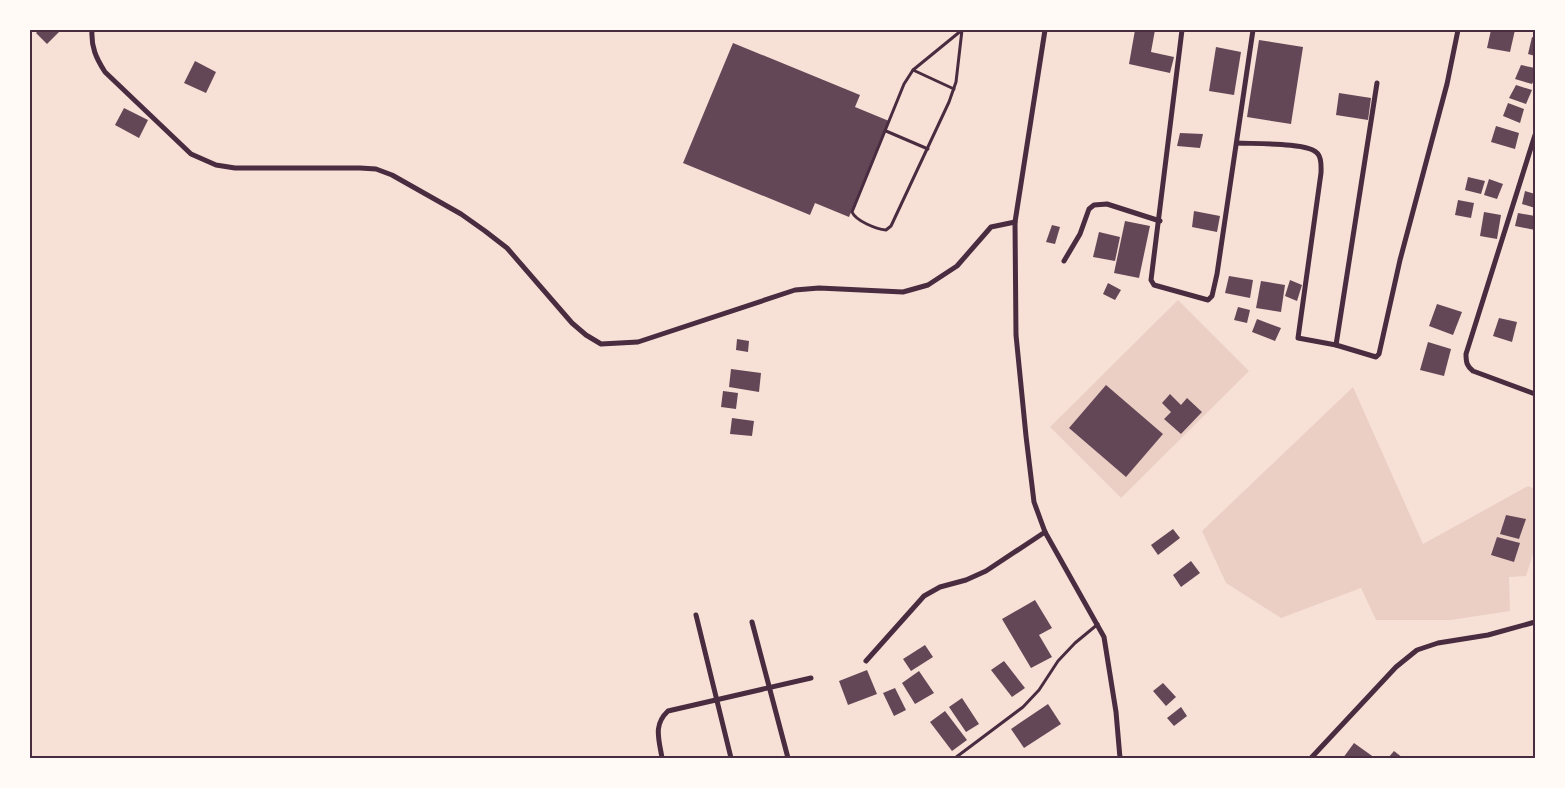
<svg xmlns="http://www.w3.org/2000/svg" width="1565" height="788" viewBox="0 0 1565 788" font-family="'Asap Condensed',sans-serif">
<rect width="100%" height="100%" fill="#f7e1d7"/>
<g fill="#ebcfc5">
<polygon points="1178,300 1249,371 1121,498 1050,427"/>
<polygon points="1353,387 1423,544 1528,486 1535,489 1535,548 1526,576 1509,577 1510,611 1451,620 1376,620 1361,588 1281,618 1226,583 1202,531"/>
</g>
<g fill="#644757">
<polygon points="39,30 61,30 47,44 36,33"/>
<polygon points="1135,30 1155,30 1151,52 1174,57 1170,73 1129,64"/>
<polygon points="1491,30 1515,30 1510,52 1487,48"/>
<polygon points="1532,37 1535,38 1535,56 1528,54"/>
<polygon points="1259,40 1303,47 1291,124 1247,117"/>
<polygon points="733,43 860,95 855,107 889,121 849,217 815,203 810,215 683,163"/>
<polygon points="1216,47 1241,52 1234,95 1209,91"/>
<polygon points="195,61 216,72 206,93 184,83"/>
<polygon points="1521,65 1535,68 1535,78 1532,84 1515,79"/>
<polygon points="1516,85 1532,90 1526,104 1509,98"/>
<polygon points="1339,93 1371,98 1368,120 1336,115"/>
<polygon points="1508,103 1524,109 1520,123 1503,116"/>
<polygon points="124,108 148,120 139,138 115,125"/>
<polygon points="1496,126 1519,133 1515,149 1491,142"/>
<polygon points="1180,133 1203,134 1200,148 1177,146"/>
<polygon points="1468,177 1485,181 1481,194 1465,190"/>
<polygon points="1489,179 1503,184 1497,199 1484,195"/>
<polygon points="1525,191 1535,194 1535,208 1522,204"/>
<polygon points="1458,200 1474,203 1471,218 1455,215"/>
<polygon points="1194,211 1220,216 1217,232 1192,227"/>
<polygon points="1484,212 1501,215 1497,239 1480,236"/>
<polygon points="1518,213 1535,216 1535,230 1515,226"/>
<polygon points="1125,221 1150,226 1139,278 1114,273"/>
<polygon points="1052,225 1060,227 1055,244 1046,242"/>
<polygon points="1099,232 1120,237 1115,261 1093,257"/>
<polygon points="1229,276 1253,280 1250,298 1225,293"/>
<polygon points="1290,280 1302,285 1297,301 1285,296"/>
<polygon points="1261,281 1285,285 1281,312 1256,308"/>
<polygon points="1108,283 1121,290 1115,300 1103,294"/>
<polygon points="1437,304 1462,312 1453,335 1429,326"/>
<polygon points="1238,307 1250,310 1247,323 1234,320"/>
<polygon points="1499,318 1517,322 1512,342 1493,336"/>
<polygon points="1257,319 1281,328 1275,341 1252,332"/>
<polygon points="737,339 749,341 748,352 736,350"/>
<polygon points="1428,342 1451,349 1444,376 1420,370"/>
<polygon points="731,369 761,373 759,392 729,387"/>
<polygon points="1106,385 1163,434 1126,477 1069,428"/>
<polygon points="723,391 738,393 736,409 721,407"/>
<polygon points="1170,394 1181,405 1187,398 1202,412 1181,434 1164,419 1171,412 1162,403"/>
<polygon points="732,418 754,421 752,436 730,434"/>
<polygon points="1506,515 1526,519 1519,539 1500,534"/>
<polygon points="1173,529 1180,538 1158,555 1151,545"/>
<polygon points="1497,537 1520,543 1514,562 1491,555"/>
<polygon points="1191,561 1200,573 1181,587 1173,575"/>
<polygon points="1035,600 1052,628 1039,635 1052,657 1031,668 1002,619"/>
<polygon points="925,645 933,657 911,671 903,659"/>
<polygon points="1004,661 1025,688 1012,697 991,670"/>
<polygon points="867,670 877,694 848,705 839,681"/>
<polygon points="919,671 934,693 915,704 902,683"/>
<polygon points="1163,683 1176,697 1166,706 1153,691"/>
<polygon points="895,688 906,710 894,716 883,693"/>
<polygon points="962,698 979,724 966,732 949,707"/>
<polygon points="1048,704 1061,724 1024,748 1011,729"/>
<polygon points="1181,707 1187,716 1174,726 1167,718"/>
<polygon points="945,711 967,740 952,751 930,722"/>
<polygon points="1354,743 1375,758 1343,758"/>
<polygon points="1394,751 1403,758 1388,758"/>
</g>
<g fill="none" stroke-linecap="round" stroke-linejoin="round">
<g stroke="#4a2c40" stroke-width="3">
<path d="M962 30 956 82 949 102 891 226 886 230C876 229 856 221 852 212L904 84 913 70Z"/>
<polyline points="913,70 954,89"/>
<polyline points="886,131 928,149"/>
<polyline points="955,758 1023,707 1039,690 1058,661 1075,643 1098,624"/>
</g>
<g stroke="#4a2c40" stroke-width="5">
<path d="M92 30C91 47 96 58 105 72L191 154 216 165 235 168H360L376 169 392 175 461 214 485 231 507 248 572 323 586 335 601 344 638 342 795 290 819 288 903 292 928 285 957 266 991 227 1015 222"/>
<polyline points="1045,30 1015,222 1016,335 1026,436 1034,502 1045,532 1104,637 1116,712 1120,758"/>
<polyline points="1182,30 1151,280 1154,285 1208,300 1212,296 1217,274 1253,30"/>
<path d="M1535 135 1466 354C1466 363 1467 366 1473 371L1535 394"/>
<path d="M1237 143C1253 144 1310 142 1318 154 1322 159 1321 167 1321 173L1298 338 1336 345 1376 357 1379 354 1400 260 1447 84 1458 30"/>
<polyline points="1064,261 1080,234 1089,209 1094,205 1107,204 1160,221"/>
<polyline points="1336,345 1377,83"/>
<polyline points="696,615 731,758"/>
<polyline points="752,622 788,758"/>
<polyline points="866,661 924,596 940,587 966,580 986,571 1045,532"/>
<path d="M662 758C659 739 653 725 668 711L811 678"/>
<polyline points="1311,758 1396,667 1417,650 1438,643 1488,635 1535,622"/>
</g>
</g>
<rect width="1565" height="788" fill="none" stroke="#fffaf5" stroke-width="62"/>
<rect x="31" y="31" width="1503" height="726" fill="none" stroke="#4a2c40" stroke-width="2"/>
</svg>
